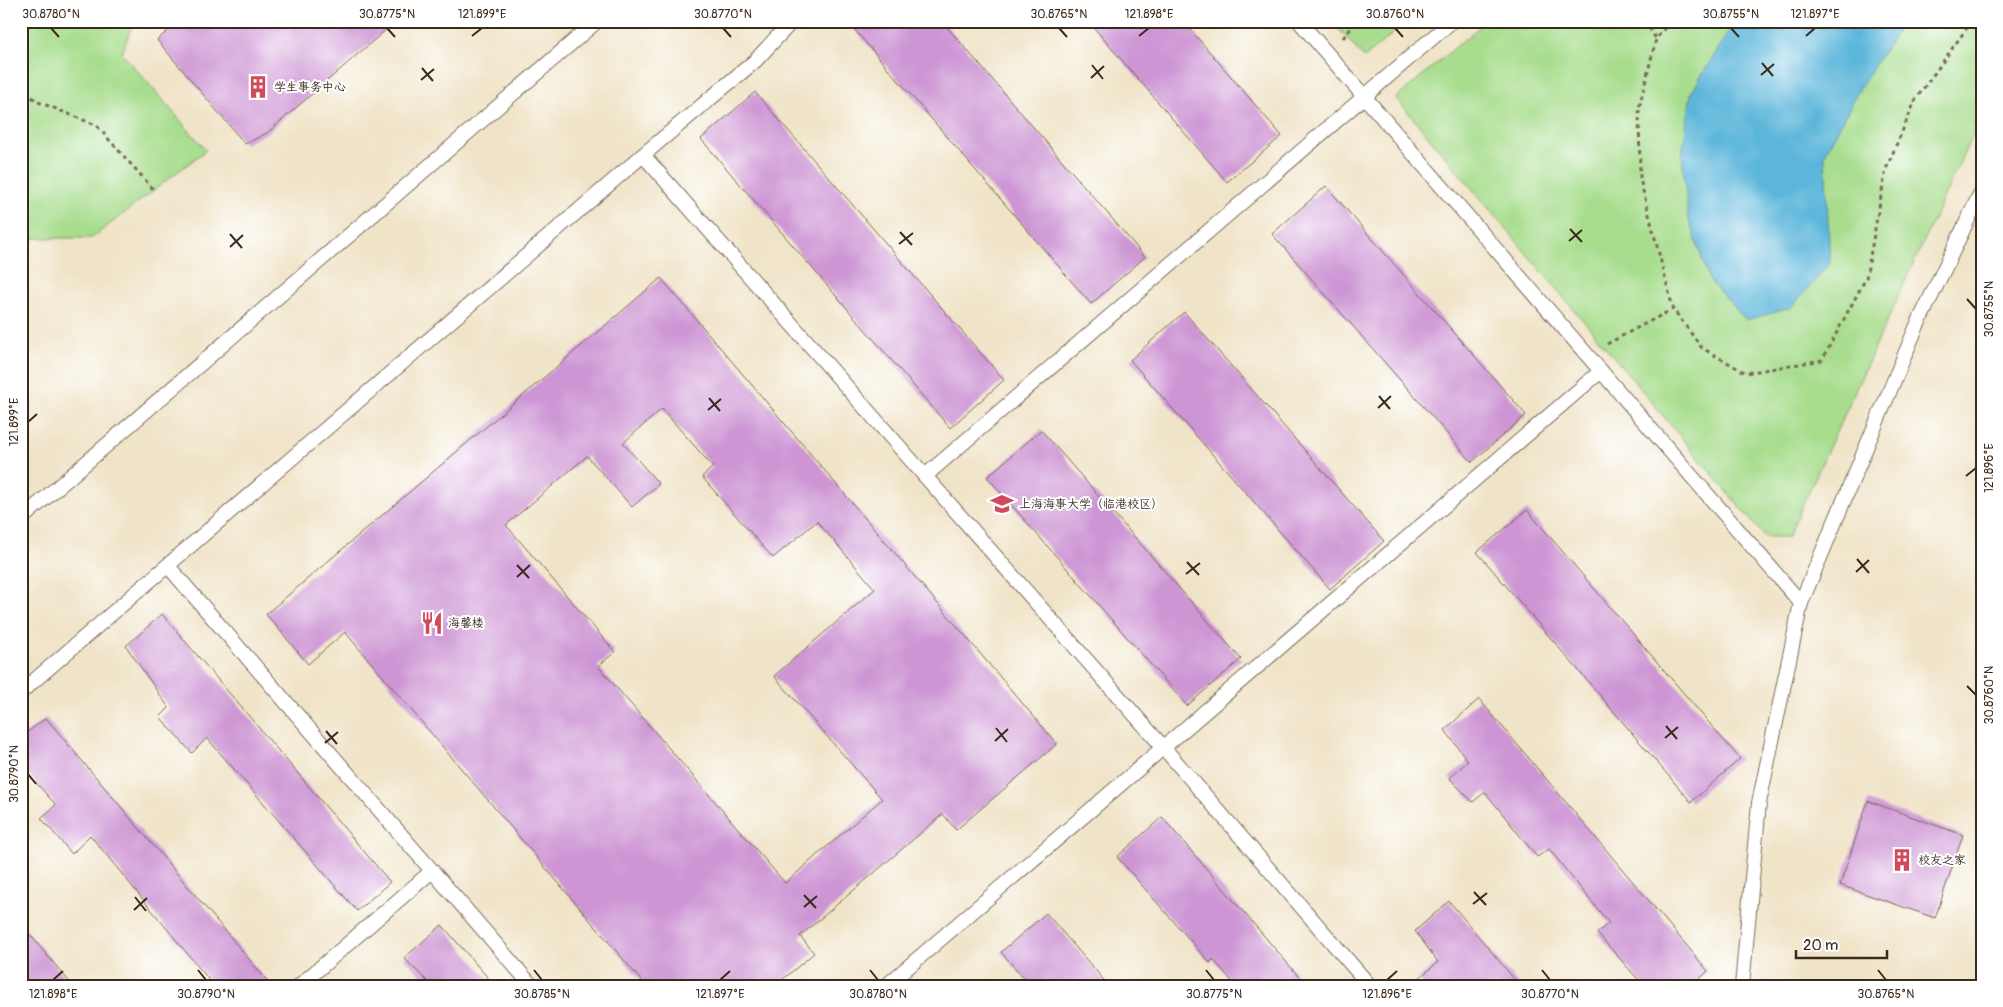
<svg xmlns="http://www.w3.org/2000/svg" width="2003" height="1007" viewBox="0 0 2003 1007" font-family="Pangolin,'LXGW WenKai TC',sans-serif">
<rect width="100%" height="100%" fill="#fff"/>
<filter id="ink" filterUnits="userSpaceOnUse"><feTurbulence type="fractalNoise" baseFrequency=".02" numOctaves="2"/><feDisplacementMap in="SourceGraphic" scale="10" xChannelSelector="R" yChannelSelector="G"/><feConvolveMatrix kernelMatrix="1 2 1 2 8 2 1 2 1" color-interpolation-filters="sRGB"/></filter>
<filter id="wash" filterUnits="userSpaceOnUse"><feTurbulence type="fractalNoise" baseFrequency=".0096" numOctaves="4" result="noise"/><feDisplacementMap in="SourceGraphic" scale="20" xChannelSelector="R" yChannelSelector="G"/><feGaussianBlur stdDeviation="1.12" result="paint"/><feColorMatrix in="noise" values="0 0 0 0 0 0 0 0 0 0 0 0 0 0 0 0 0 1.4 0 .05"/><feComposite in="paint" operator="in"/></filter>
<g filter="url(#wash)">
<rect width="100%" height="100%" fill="#f0e4c8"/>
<g fill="#a7dd8d" stroke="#718456">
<polygon points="21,21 135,21 132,25 122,53 206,150 92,238 21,238"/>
<polygon points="1332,21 1408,21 1364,58"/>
<polygon points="1486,21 1982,21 1982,114 1788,537 1765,537 1396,98"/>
</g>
<polygon fill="#5cb6da" stroke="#4c707c" points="1735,21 1904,21 1861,86 1825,154 1830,263 1791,308 1746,320 1709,280 1688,217 1682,156 1691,93"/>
<g id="blocks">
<g fill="#cd95d4" fill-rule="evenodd">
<polygon points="180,21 396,21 267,133 245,144 157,40"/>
<polygon points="847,21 942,21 1145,257 1091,304"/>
<polygon points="1088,21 1183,21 1282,136 1227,182"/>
<polygon points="755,92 1004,380 950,428 701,139"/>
<polygon points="1326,186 1526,415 1472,462 1272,234"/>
<path d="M661 278 1057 744 956 830 943 814 915 838 800 936 814 953 775 986H646L345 632 308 664 266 614ZM662 409 713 467 702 477 773 558 817 521 875 589 774 676 882 799 785 883 598 666 615 652 506 525 587 456 632 507 659 484 623 443Z"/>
<polygon points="1184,312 1384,541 1330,589 1130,360"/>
<polygon points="1041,430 1241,659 1187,706 987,477"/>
<polygon points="1527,510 1740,759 1691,802 1477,552"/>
<polygon points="162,614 390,882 357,911 207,738 192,753 160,717 169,708 126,646"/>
<polygon points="1479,699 1708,971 1692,986 1644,986 1597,933 1609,923 1549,849 1537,857 1485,792 1473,802 1449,778 1468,761 1445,730"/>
<polygon points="46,718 270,984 268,986 214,986 90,835 72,854 41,818 56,805 21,766 21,737"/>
<polygon points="1868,801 1963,835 1935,918 1840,885"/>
<polygon points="1162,817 1307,986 1236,986 1213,959 1210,963 1117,857"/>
<polygon points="1449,901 1520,986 1425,986 1418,979 1438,962 1415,931"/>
<polygon points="1046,913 1109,986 1031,986 1001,952"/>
<polygon points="21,924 73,986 21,986"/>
<polygon points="442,925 495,986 432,986 404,958"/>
</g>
</g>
</g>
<g filter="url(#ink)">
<use href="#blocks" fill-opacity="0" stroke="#7a6b5a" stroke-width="1"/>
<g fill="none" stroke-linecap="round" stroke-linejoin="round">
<defs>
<g id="lane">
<polyline points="1299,21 1801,603"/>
<polyline points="643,155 1163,747 1370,986"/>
<polyline points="925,476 1452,21"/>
<polyline points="21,519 597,21"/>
<polyline points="168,566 532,986"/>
<polyline points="21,692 643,155 755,61 792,21"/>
<polyline points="299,986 432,871"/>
<polyline points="886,986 1601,371"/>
<polyline points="1742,986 1759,803 1801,603 1916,328 1982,190"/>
</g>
</defs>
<use href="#lane" stroke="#7a6b5a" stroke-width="16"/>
<g stroke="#7a6b5a" stroke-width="3" stroke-dasharray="4 4" stroke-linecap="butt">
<polyline points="1645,21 1656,39"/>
<polyline points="1670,21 1656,39 1639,108 1640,179 1673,309 1702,348 1746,373 1822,360 1866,278 1886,169 1916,99 1972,21"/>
<polyline points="1343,38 1357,21"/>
<polyline points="21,85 36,101 96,125 154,190"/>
<polyline points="1607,344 1673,309"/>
</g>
<use href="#lane" stroke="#fff" stroke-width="14"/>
</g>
</g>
<path fill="none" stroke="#3b2a1e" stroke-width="2" d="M51 28 59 37M387 28 395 37M723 28 731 37M1059 28 1067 37M1395 28 1403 37M1731 28 1739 37M472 36 482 28M1139 36 1149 28M1806 36 1815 28M1762 63 1773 76M1092 65 1103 79M422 68 433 81M1761 75 1774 64M1091 78 1104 66M421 80 434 69M1570 229 1582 242M900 232 912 245M230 234 242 248M1569 241 1582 230M899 244 913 233M230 247 243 235M1967 299 1976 309M1379 396 1390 409M709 398 720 411M1378 408 1391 396M708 410 721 399M28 422 37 414M1966 476 1976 468M1857 559 1869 573M1187 562 1199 575M517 565 529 578M1856 572 1869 560M1186 574 1200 563M517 577 530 565M1967 686 1976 695M1666 726 1677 739M996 728 1007 742M326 731 337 744M1665 738 1678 727M995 741 1008 729M325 743 338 732M28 774 36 784M1474 892 1486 905M804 895 816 908M135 897 146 911M1473 904 1487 893M804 907 817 896M134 910 147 898M198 970 206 980M534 970 542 980M870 970 878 980M1206 970 1214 980M1542 970 1550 980M1878 970 1886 980M53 980 63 971M720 980 730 971M1387 980 1397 971"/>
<defs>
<symbol id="building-bare" viewBox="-9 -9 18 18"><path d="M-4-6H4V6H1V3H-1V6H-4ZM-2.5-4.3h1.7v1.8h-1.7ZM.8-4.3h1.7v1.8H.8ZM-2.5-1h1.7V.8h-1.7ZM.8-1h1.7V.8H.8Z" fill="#d1495b" stroke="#fff" stroke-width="2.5" paint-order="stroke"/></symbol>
<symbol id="university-bare" viewBox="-9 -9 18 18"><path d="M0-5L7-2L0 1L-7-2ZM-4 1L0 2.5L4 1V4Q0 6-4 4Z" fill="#d1495b" stroke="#fff" stroke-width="2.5" paint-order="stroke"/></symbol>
<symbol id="restaurant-bare" viewBox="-9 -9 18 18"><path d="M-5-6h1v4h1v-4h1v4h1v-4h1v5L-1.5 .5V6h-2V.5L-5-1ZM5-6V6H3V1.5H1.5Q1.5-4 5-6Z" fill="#d1495b" stroke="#fff" stroke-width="2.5" paint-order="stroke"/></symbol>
</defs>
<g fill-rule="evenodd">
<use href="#building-bare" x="242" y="71" width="32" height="32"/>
<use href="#university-bare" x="986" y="488" width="32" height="32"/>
<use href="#restaurant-bare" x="416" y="607" width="32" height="32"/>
<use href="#building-bare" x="1886" y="844" width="32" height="32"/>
</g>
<g text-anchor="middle" stroke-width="4" stroke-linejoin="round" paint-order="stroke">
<g font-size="12" fill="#3b2a1e" stroke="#fff" text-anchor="start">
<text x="274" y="91">学生事务中心</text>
<text x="1019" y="508">上海海事大学（临港校区）</text>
<text x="448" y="627">海馨楼</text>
<text x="1918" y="864">校友之家</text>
</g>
</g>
<rect width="2003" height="1007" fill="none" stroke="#fff" stroke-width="55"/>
<path d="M1796 950v8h91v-8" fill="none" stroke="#3b2a1e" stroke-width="2.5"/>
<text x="1803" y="950" font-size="15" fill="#3b2a1e" stroke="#ffffff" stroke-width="4" paint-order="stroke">20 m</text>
<rect x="28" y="28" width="1948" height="952" fill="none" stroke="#3b2a1e" stroke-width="2"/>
<g font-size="12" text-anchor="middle" fill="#3b2a1e">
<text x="51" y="18">30.8780°N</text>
<text x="387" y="18">30.8775°N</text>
<text x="482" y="18">121.899°E</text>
<text x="723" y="18">30.8770°N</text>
<text x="1059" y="18">30.8765°N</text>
<text x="1149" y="18">121.898°E</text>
<text x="1395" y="18">30.8760°N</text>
<text x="1731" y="18">30.8755°N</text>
<text x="1815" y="18">121.897°E</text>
<text transform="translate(1989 309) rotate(-90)" y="4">30.8755°N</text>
<text transform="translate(14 422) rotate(-90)" y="4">121.899°E</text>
<text transform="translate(1989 468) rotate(-90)" y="4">121.896°E</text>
<text transform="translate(1989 695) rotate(-90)" y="4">30.8760°N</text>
<text transform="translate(14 774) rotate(-90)" y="4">30.8790°N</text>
<text x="53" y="998">121.898°E</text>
<text x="206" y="998">30.8790°N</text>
<text x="542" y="998">30.8785°N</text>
<text x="720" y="998">121.897°E</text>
<text x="878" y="998">30.8780°N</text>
<text x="1214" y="998">30.8775°N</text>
<text x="1387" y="998">121.896°E</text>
<text x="1550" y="998">30.8770°N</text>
<text x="1886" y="998">30.8765°N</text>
</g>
</svg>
